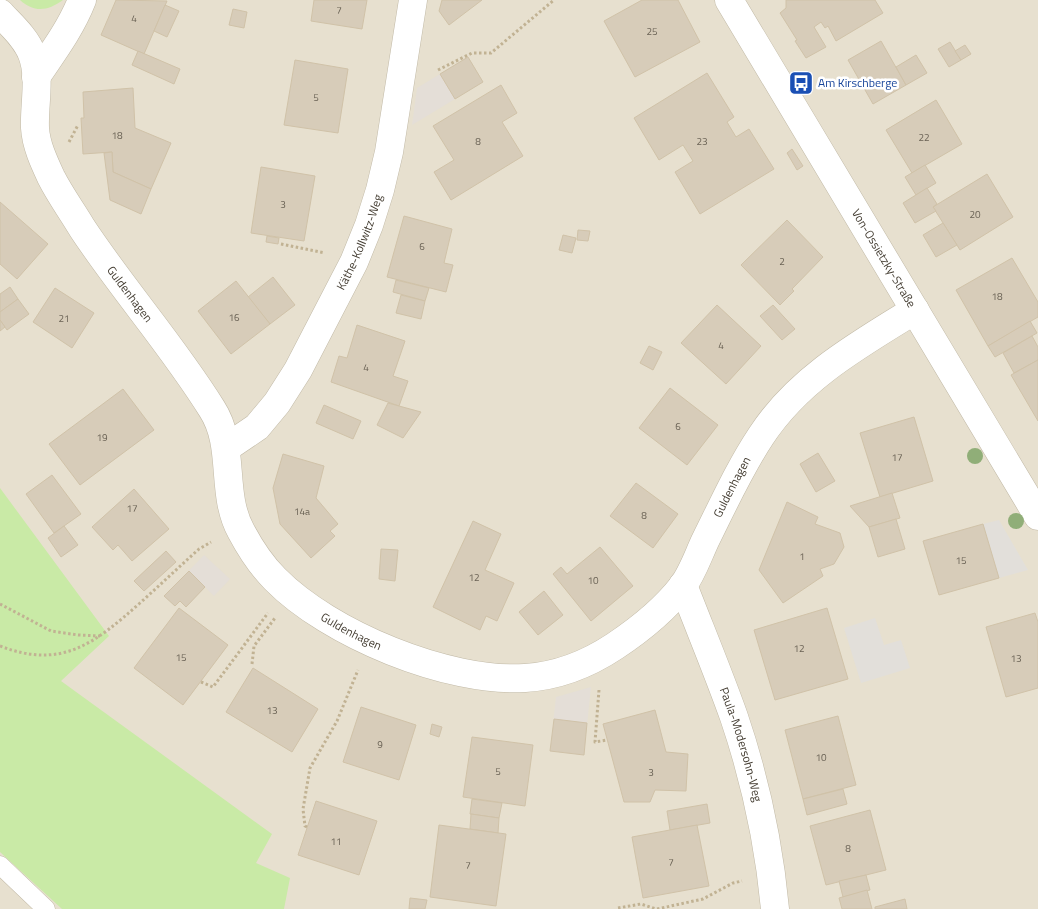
<svg xmlns="http://www.w3.org/2000/svg" width="1038" height="909" viewBox="0 0 1038 909" font-family="'Titillium Web',sans-serif">
<rect width="100%" height="100%" fill="#f2eee1"/>
<rect fill="#e7e0cf" x="0" y="0" width="1038" height="909"/>
<g fill="#e4ded7">
<polygon points="468,57 483,82 412,125 417,88"/>
<polygon points="204,555 230,579 214,596 205,587 186,607 180,601 175,606 164,596"/>
<polygon points="591,687 584,755 550,751 556,697"/>
</g>
<g fill="#c9eaa6">
<path d="M20 0H63C48 11 34 13 20 0Z"/>
<polygon points="0,488 109,636 61,681 272,834 256,863 290,878 284,909 62,909 0,852"/>
</g>
<g fill="#e2dfda">
<polygon points="999,520 1028,570 999,578 983,524"/>
<polygon points="875,618 884,645 901,640 910,668 861,683 844,628"/>
</g>
<g fill="#d7ccb9" stroke="#d0c2a8">
<polygon points="116,0 167,1 144,54 101,35"/>
<polygon points="314,0 367,0 362,29 311,21"/>
<polygon points="442,0 482,0 449,25 439,11"/>
<polygon points="642,0 678,0 700,42 635,77 604,21"/>
<polygon points="786,0 875,0 883,13 836,41 828,26 825,28 821,22 814,27 826,47 806,58 795,41 797,40 780,13 786,8"/>
<polygon points="165,5 179,11 167,37 154,31"/>
<polygon points="233,9 247,12 244,28 229,25"/>
<polygon points="881,41 906,85 873,104 848,60"/>
<polygon points="950,42 961,60 949,67 938,49"/>
<polygon points="965,45 971,54 961,60 955,51"/>
<polygon points="138,51 180,69 174,84 132,65"/>
<polygon points="916,55 927,73 906,85 896,67"/>
<polygon points="468,57 483,82 455,99 440,74"/>
<polygon points="295,60 348,69 338,133 284,125"/>
<polygon points="707,73 734,117 727,122 736,137 749,129 774,169 700,214 675,172 693,161 683,145 659,160 634,118"/>
<polygon points="501,85 517,113 502,122 523,156 451,200 434,172 454,160 433,126"/>
<polygon points="133,88 135,128 171,143 151,189 113,172 112,152 83,154 81,118 84,118 83,92"/>
<polygon points="936,100 962,144 912,173 886,130"/>
<polygon points="792,149 803,166 797,170 787,153"/>
<polygon points="112,152 113,172 151,189 141,214 110,200 104,153"/>
<polygon points="925,165 936,183 916,195 905,177"/>
<polygon points="261,167 315,176 304,241 251,233"/>
<polygon points="987,174 1013,217 960,250 933,207"/>
<polygon points="927,188 937,204 933,207 936,211 915,223 903,203"/>
<polygon points="0,202 48,244 17,279 0,264"/>
<polygon points="404,216 452,229 444,263 453,265 446,292 387,277"/>
<polygon points="787,220 823,257 792,289 794,291 780,305 741,265"/>
<polygon points="943,223 957,245 936,257 923,235"/>
<polygon points="578,230 590,231 588,241 577,240"/>
<polygon points="563,235 576,238 572,253 559,250"/>
<polygon points="267,236 279,238 278,244 266,242"/>
<polygon points="1012,258 1038,302 1038,317 988,346 956,290"/>
<polygon points="273,277 295,305 270,324 248,297"/>
<polygon points="396,280 429,288 425,301 393,292"/>
<polygon points="236,281 270,324 231,354 198,311"/>
<polygon points="10,287 18,299 0,312 0,294"/>
<polygon points="55,288 94,313 72,348 33,322"/>
<polygon points="401,295 425,301 421,319 396,313"/>
<polygon points="18,299 29,314 7,330 0,320 0,312"/>
<polygon points="717,305 761,346 726,384 681,343"/>
<polygon points="773,305 795,329 782,340 760,316"/>
<polygon points="0,320 5,327 0,331"/>
<polygon points="1030,321 1037,333 995,357 988,346"/>
<polygon points="357,325 405,341 393,376 408,381 399,406 331,382 339,356 347,358"/>
<polygon points="1032,336 1038,347 1038,360 1014,373 1003,353"/>
<polygon points="649,346 662,352 653,370 640,363"/>
<polygon points="1038,360 1038,421 1011,375"/>
<polygon points="670,388 718,425 687,465 639,428"/>
<polygon points="123,389 154,430 80,485 49,444"/>
<polygon points="388,403 421,412 403,438 377,425"/>
<polygon points="324,405 361,421 353,439 316,423"/>
<polygon points="914,417 933,481 880,497 860,433"/>
<polygon points="818,453 835,481 816,492 800,464"/>
<polygon points="283,454 324,466 316,498 338,524 330,531 335,536 311,558 280,524 273,488"/>
<polygon points="52,475 81,514 54,533 26,494"/>
<polygon points="636,483 678,514 653,548 610,516"/>
<polygon points="134,489 169,529 132,561 118,545 113,550 92,527"/>
<polygon points="892,493 900,518 869,527 850,506"/>
<polygon points="787,502 818,517 815,524 840,533 844,547 834,564 820,569 823,576 783,603 759,570"/>
<polygon points="896,519 905,549 878,557 869,527"/>
<polygon points="473,521 501,534 485,570 514,583 497,621 486,616 480,630 433,607"/>
<polygon points="983,524 999,578 939,595 923,541"/>
<polygon points="64,526 78,545 61,557 48,538"/>
<polygon points="600,547 633,586 591,621 553,574 561,567 567,574"/>
<polygon points="381,549 398,550 395,581 379,579"/>
<polygon points="166,551 176,562 144,591 134,581"/>
<polygon points="189,571 205,587 186,607 180,601 175,606 164,596"/>
<polygon points="544,591 563,615 538,635 519,612"/>
<polygon points="179,608 228,645 183,705 134,668"/>
<polygon points="827,608 848,679 775,700 754,630"/>
<polygon points="1035,613 1038,622 1038,688 1006,697 986,627"/>
<polygon points="253,668 318,709 292,752 226,712"/>
<polygon points="361,707 416,725 399,780 343,762"/>
<polygon points="655,710 666,752 688,754 686,791 655,790 650,802 624,802 603,724"/>
<polygon points="838,716 856,785 803,799 785,730"/>
<polygon points="554,719 587,723 584,755 550,751"/>
<polygon points="432,724 442,727 439,737 430,734"/>
<polygon points="472,737 533,745 525,806 463,797"/>
<polygon points="843,789 847,804 807,815 803,799"/>
<polygon points="472,799 502,803 499,818 470,814"/>
<polygon points="316,801 377,821 359,875 298,855"/>
<polygon points="707,804 710,823 670,830 667,811"/>
<polygon points="870,810 886,870 826,885 810,826"/>
<polygon points="471,814 499,818 498,833 470,829"/>
<polygon points="439,825 506,834 496,906 430,897"/>
<polygon points="697,825 709,886 643,898 632,837"/>
<polygon points="866,875 870,890 843,897 839,881"/>
<polygon points="867,890 872,909 842,909 839,898"/>
<polygon points="410,898 427,900 425,909 409,909"/>
<polygon points="905,899 907,909 875,909 875,907"/>
</g>
<g fill="none" stroke-linecap="round" stroke-linejoin="round">
<defs>
<polyline id="lane" points="0,865 46,909"/>
<g id="street">
<path id="s1" d="M729 0 1038 516"/>
<path id="s2" d="M0 13C11 25 26 38 32 54 41 77 34 104 35 128 36 145 44 162 51 177 60 195 72 211 82 228 123 290 173 346 212 409 236 446 220 493 241 531 250 548 261 565 275 579 329 634 448 683 525 678 557 676 588 664 615 646 639 630 664 610 682 587 692 574 698 556 705 541 723 505 739 469 761 436 798 379 858 345 915 310"/>
<path d="M36 77C53 52 71 28 82 0"/>
<path id="s3" d="M226 448 257 427 277 403 298 370 354 262 369 225 380 190 389 152 413 0"/>
<path id="s4" d="M683 585C700 629 718 672 734 717 755 779 769 844 775 909"/>
</g>
</defs>
<use href="#lane" stroke="#c1b9a6" stroke-width="19"/>
<use href="#street" stroke="#c1b9a6" stroke-width="29"/>
<g stroke="#c1b293" stroke-width="3" stroke-dasharray="2.5 2.5" stroke-linecap="butt">
<polyline points="438,70 472,53 491,53 554,0"/>
<polyline points="69,142 78,125"/>
<polyline points="281,244 325,253"/>
<polyline points="0,604 51,631 78,635 100,636"/>
<path d="M0 646C62 670 95 643 140 603 160 585 179 567 199 549L211 542"/>
<polyline points="252,664 254,646 275,618"/>
<polyline points="201,682 213,687 268,613"/>
<polyline points="599,690 595,742 607,740"/>
<polyline points="307,827 305,826 303,809 310,768 337,721 358,670"/>
<polyline points="618,908 641,904 656,909"/>
<polyline points="657,909 703,899 733,883 742,881"/>
</g>
<use href="#lane" stroke="#fff" stroke-width="18"/>
<use href="#street" stroke="#fff" stroke-width="28"/>
</g>
<g fill="#90ae78">
<circle cx="975" cy="456" r="8"/>
<circle cx="1016" cy="521" r="8"/>
</g>
<defs>
<symbol id="bus-square" viewBox="-11 -11 22 22"><rect x="-9" y="-9" width="18" height="18" rx="4" fill="#1a4fb4" stroke="#fff"/><path d="M-5-6H5V4H4V6H2V4H-2V6H-4V4H-5ZM-3.5-4V0h7V-4ZM-3.5 1.2v1.5H-2V1.2ZM2 1.2v1.5H3.5V1.2Z" fill="#fff"/></symbol>
</defs>
<g fill-rule="evenodd">
<use href="#bus-square" x="787" y="69" width="28" height="28"/>
</g>
<g text-anchor="middle" stroke-width="5" stroke-linejoin="round" paint-order="stroke">
<g font-size="10" fill="#696154">
<text x="339" y="14">7</text>
<text x="134" y="22">4</text>
<text x="652" y="35">25</text>
<text x="316" y="101">5</text>
<text x="117" y="139">18</text>
<text x="924" y="141">22</text>
<text x="478" y="145">8</text>
<text x="702" y="145">23</text>
<text x="283" y="208">3</text>
<text x="975" y="218">20</text>
<text x="422" y="250">6</text>
<text x="782" y="265">2</text>
<text x="997" y="300">18</text>
<text x="234" y="321">16</text>
<text x="64" y="322">21</text>
<text x="721" y="349">4</text>
<text x="366" y="371">4</text>
<text x="678" y="430">6</text>
<text x="102" y="441">19</text>
<text x="897" y="461">17</text>
<text x="132" y="512">17</text>
<text x="302" y="515">14a</text>
<text x="644" y="519">8</text>
<text x="802" y="560">1</text>
<text x="961" y="564">15</text>
<text x="474" y="581">12</text>
<text x="593" y="584">10</text>
<text x="799" y="652">12</text>
<text x="181" y="661">15</text>
<text x="1016" y="662">13</text>
<text x="272" y="714">13</text>
<text x="380" y="748">9</text>
<text x="821" y="761">10</text>
<text x="498" y="775">5</text>
<text x="651" y="776">3</text>
<text x="336" y="845">11</text>
<text x="848" y="852">8</text>
<text x="671" y="866">7</text>
<text x="468" y="869">7</text>
</g>
<g font-size="12" fill="#164399" stroke="#fff" text-anchor="start">
<text x="818" y="87">Am Kirschberge</text>
</g>
<g font-size="12" fill="#443d32" stroke="#fff">
<text dy="4" stroke="none"><textPath href="#s3" startOffset="250">Käthe-Kollwitz-Weg</textPath></text>
<text dy="4" stroke="none"><textPath href="#s1" startOffset="301">Von-Ossietzky-Straße</textPath></text>
<text dy="4" stroke="none"><textPath href="#s2" startOffset="320">Guldenhagen</textPath></text>
<text dy="4" stroke="none"><textPath href="#s2" startOffset="1220">Guldenhagen</textPath></text>
<text dy="4" stroke="none"><textPath href="#s2" startOffset="740">Guldenhagen</textPath></text>
<text dy="4" stroke="none"><textPath href="#s4" startOffset="170">Paula-Modersohn-Weg</textPath></text>
</g>
</g>
</svg>
